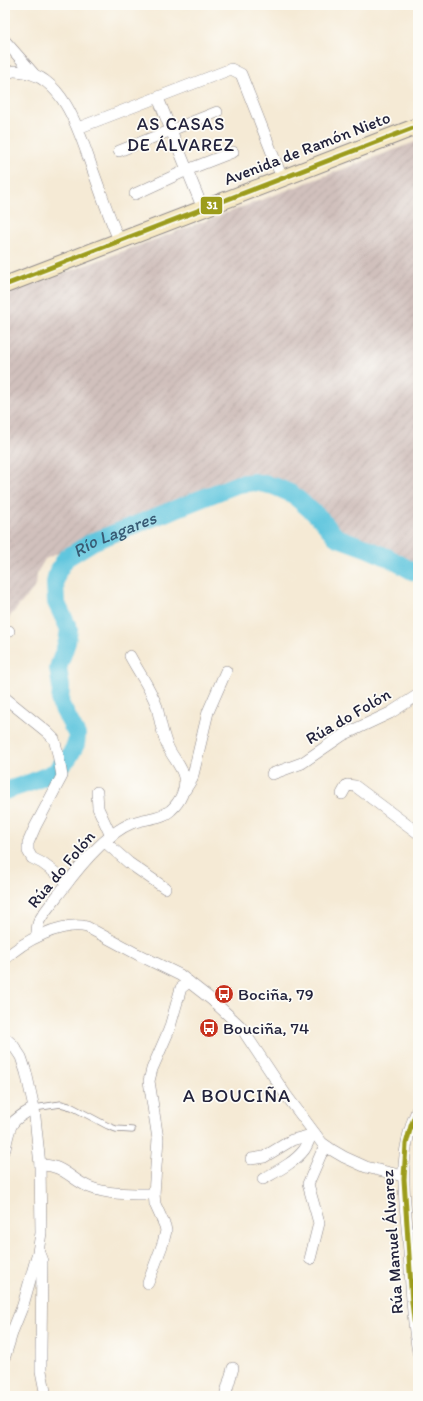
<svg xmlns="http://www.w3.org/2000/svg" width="423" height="1401" viewBox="0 0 423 1401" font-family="Itim,sans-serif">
<defs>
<pattern id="industrial-furrows" width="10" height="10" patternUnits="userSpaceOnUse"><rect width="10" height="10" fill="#d0c0bc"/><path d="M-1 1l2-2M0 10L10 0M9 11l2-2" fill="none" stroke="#b2a5a2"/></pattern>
</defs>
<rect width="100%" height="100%" fill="#fdfcf7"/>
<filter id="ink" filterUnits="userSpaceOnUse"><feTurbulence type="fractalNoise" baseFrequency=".025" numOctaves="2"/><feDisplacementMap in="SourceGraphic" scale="8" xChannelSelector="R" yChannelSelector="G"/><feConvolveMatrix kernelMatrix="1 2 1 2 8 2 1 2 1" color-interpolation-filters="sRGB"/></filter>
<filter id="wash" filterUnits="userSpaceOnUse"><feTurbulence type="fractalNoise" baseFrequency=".012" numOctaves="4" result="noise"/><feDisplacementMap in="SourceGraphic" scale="16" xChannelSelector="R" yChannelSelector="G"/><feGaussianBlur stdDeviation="0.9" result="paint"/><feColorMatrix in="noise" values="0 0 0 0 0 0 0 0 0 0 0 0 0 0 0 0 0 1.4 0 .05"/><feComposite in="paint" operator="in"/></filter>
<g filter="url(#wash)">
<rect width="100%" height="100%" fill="#f5ead5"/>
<polygon fill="url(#industrial-furrows)" points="418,141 418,569 413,568 387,554 362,543 339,537 327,519 291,489 283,484 260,478 242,478 109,531 45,559 37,573 36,586 5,622 5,295 205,221"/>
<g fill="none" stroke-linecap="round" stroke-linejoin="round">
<path stroke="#61c6de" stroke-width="18" id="s1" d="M5 791 32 782 55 772 69 757 76 744 77 735 60 703 61 687 58 668 67 642 69 629 56 602 55 583 57 573 66 558 92 542 238 484 254 482 274 486 292 494 320 518 336 537 366 548 389 558 412 571 418 572"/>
</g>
</g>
<g filter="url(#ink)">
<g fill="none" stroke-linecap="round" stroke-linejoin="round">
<defs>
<polyline id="lane" points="34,1108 61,1104 72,1107 108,1126 116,1129 132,1130"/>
<g id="street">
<polyline points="5,41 33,73"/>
<path d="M5 74C11 70 16 71 23 72 64 77 80 134 92 168 101 192 109 218 120 242"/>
<polyline points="158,98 203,209"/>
<polyline points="78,128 231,69 241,74 282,178"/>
<polyline points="119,151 217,112"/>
<polyline points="135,194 187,170 233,152"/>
<polyline points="5,634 9,631"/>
<polyline points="5,698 47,732 54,739 58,754 62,776 35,827 28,843 28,851 32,858 42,863 68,882"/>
<polyline points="272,774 302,763 343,735 390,713 418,695"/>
<polyline points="185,790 192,779 208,712 226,671"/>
<polyline points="97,792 98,808 111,836"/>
<polyline points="342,794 347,785 355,786 418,833"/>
<polyline points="105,842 129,863 165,888"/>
<path d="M37 936C37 932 37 928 38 924 40 916 56 898 62 890 79 867 105 834 132 823 144 818 162 819 171 810 180 802 187 788 184 777 182 766 171 756 167 745 162 733 160 720 157 707 151 689 139 673 130 656"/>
<path d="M5 959C23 941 62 921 87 927L137 954 180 975 212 1000 240 1026 286 1095 322 1143 332 1150 344 1157 366 1167 403 1176"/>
<polyline points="5,1038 13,1045 21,1057 26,1072 34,1108 40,1165 41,1233 38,1252 23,1305 13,1330 5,1356"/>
<path d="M418 1108C395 1157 406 1201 409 1252 411 1285 412 1319 418 1352"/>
<path d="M5 1149C10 1123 10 1121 34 1108"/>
<polyline points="251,1159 264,1157 292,1140 315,1134"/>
<path d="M40 1165C63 1164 70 1179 89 1187 109 1195 133 1194 154 1194"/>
<path d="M263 1179C277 1171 294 1163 304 1150 307 1146 309 1140 311 1135"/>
<polyline points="39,1253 42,1261 41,1351 41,1371 46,1396"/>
<polyline points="310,1259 319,1223 308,1184 321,1154 327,1147"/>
<polyline points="148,1283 163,1243 166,1231 165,1226 155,1204 154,1194 158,1139 149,1081 152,1069 169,1030 181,988 189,982"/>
<polyline points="225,1396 233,1368"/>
</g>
<polyline id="secondary" points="5,285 418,126"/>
</defs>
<use href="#lane" stroke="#8c8688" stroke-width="7"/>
<use href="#street" stroke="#8c8688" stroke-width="12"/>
<use href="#secondary" stroke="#8c8688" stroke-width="18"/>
<use href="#lane" stroke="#fff" stroke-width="5.5"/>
<use href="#street" stroke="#fff" stroke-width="11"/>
<use href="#secondary" stroke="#f6e9c3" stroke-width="16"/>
<defs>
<g id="bus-1">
<polyline points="5,285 418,126"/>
<polyline points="418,1108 411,1126 406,1144 404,1179 412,1302 418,1352"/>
</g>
</defs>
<use href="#bus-1" stroke="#fdfcf7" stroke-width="8"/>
<use href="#bus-1" stroke="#9c9c1b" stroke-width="5"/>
</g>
</g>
<defs>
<symbol id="bus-disc" viewBox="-11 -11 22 22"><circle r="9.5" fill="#c8321e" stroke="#fdfcf7"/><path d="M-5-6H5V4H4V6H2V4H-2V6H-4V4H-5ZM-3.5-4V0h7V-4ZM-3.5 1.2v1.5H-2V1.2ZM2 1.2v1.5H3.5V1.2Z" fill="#fff"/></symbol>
</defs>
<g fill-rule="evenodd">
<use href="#bus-disc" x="213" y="983" width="22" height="22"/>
<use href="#bus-disc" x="198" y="1017" width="22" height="22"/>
</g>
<g text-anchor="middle" stroke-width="3.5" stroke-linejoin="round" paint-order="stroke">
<g font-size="17" fill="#22223b" stroke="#fdfcf7">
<text transform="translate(307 148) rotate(-21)" y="6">Avenida de Ramón Nieto</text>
<text transform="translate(348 716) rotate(-30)" y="6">Rúa do Folón</text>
<text transform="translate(61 869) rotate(-50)" y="6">Rúa do Folón</text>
<text transform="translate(392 1242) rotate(-94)" y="6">Rúa Manuel Álvarez</text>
</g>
<g font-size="17" fill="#22223b" stroke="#fdfcf7" text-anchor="start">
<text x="238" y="1000">Bociña, 79</text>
<text x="223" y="1034">Bouciña, 74</text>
</g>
<g font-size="18" letter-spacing="1" fill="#22223b" stroke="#fdfcf7">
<text x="181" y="130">AS CASAS<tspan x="181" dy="21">DE ÁLVAREZ</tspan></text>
</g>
<g font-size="18" font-style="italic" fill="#385b74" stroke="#fdfcf7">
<text dy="6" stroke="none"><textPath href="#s1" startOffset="341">Río Lagares</textPath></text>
</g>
<g font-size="19" letter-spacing="1" fill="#22223b" stroke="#fdfcf7">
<text x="237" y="1102">A BOUCIÑA</text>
</g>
</g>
<rect stroke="#fdfcf7" stroke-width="1.5" x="200" y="196" width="23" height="19" rx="4" fill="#9c9c1b"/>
<g font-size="11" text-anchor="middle" font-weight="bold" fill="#fff">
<text x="212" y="209">31</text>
</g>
<rect width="423" height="1401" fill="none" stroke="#fdfcf7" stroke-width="20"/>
</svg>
